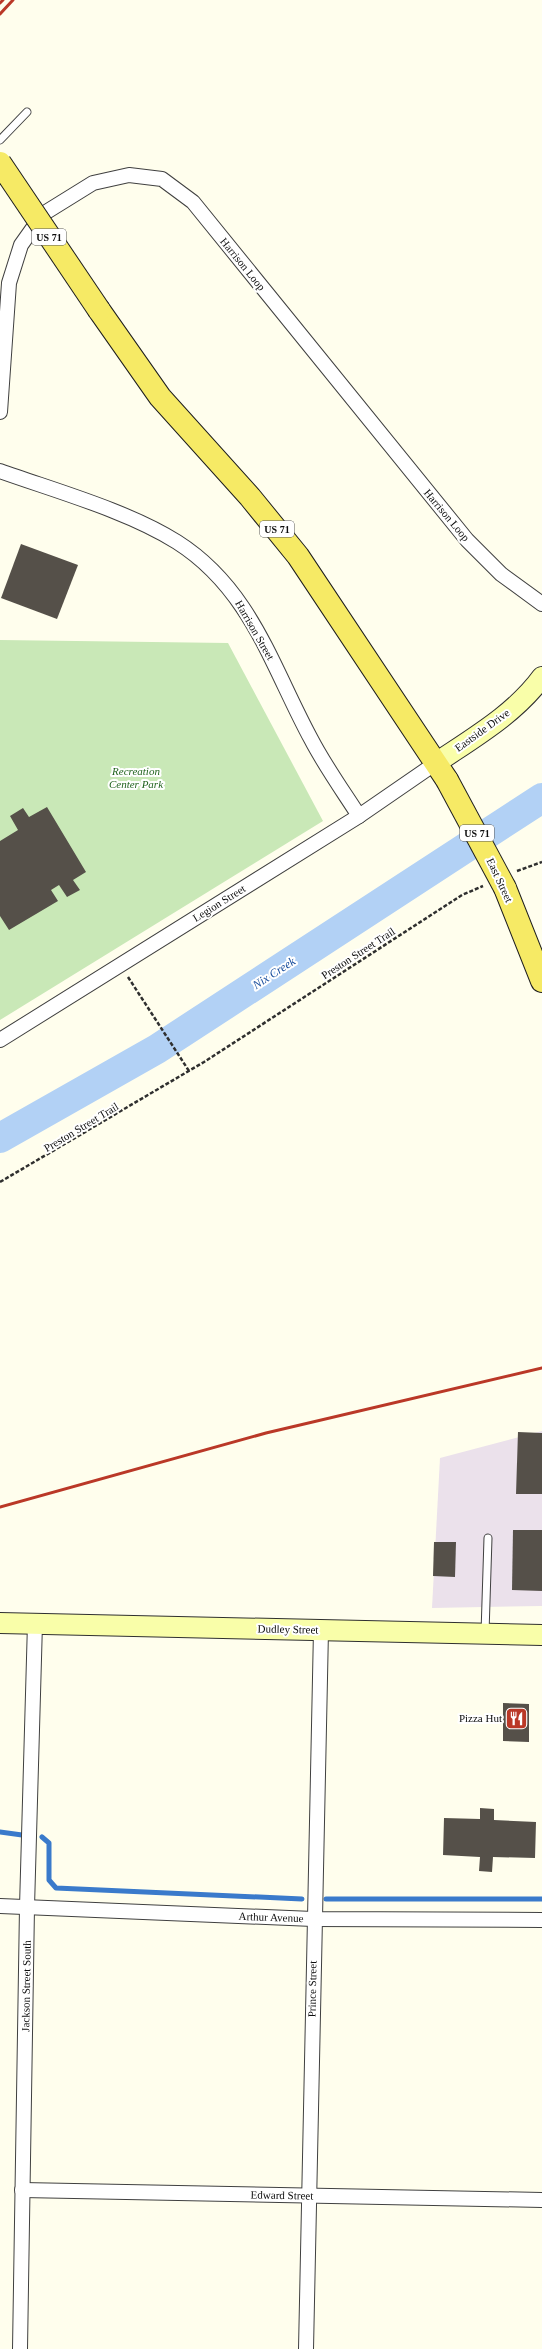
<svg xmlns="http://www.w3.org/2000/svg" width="542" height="2349" viewBox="0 0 542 2349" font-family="Georgia,serif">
<rect width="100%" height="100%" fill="#fffeed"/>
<polygon fill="#ebe1eb" points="542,1431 542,1606 432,1608 440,1458"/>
<polygon fill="#c9e8b7" points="0,640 228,643 323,821 0,1020"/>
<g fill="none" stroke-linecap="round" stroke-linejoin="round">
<g stroke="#3a7acb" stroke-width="5">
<polyline points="0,1832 22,1835"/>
<polyline points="42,1837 49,1843 49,1880 56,1888 302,1899"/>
<polyline points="326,1899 542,1899"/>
</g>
<polyline stroke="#b2d1f5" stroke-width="30" points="0,1138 157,1049 542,798"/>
</g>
<g fill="#555049">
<polygon points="21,544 78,565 57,619 1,598"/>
<polygon points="47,807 86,872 73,880 80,890 67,897 59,885 51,890 58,901 9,930 0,916 0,841 18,830 10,816 23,808 29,817"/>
<polygon points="518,1432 542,1433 542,1494 516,1494"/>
<polygon points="513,1530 542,1530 542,1591 512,1590"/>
<polygon points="434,1542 456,1542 455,1577 433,1576"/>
<polygon points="503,1703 529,1704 529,1742 503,1741"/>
<polygon points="480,1808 494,1809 494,1820 536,1822 535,1858 493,1857 492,1872 479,1871 480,1857 443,1855 444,1818 480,1819"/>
</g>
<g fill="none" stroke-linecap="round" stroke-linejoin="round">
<defs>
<g id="lane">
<polyline points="0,140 27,112"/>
<polyline points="485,1633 488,1538"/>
</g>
<g id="street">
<polyline points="0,412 9,283 21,245 43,214 93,183 129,175 162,179 193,202 467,540 501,574 542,604"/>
<path d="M0 471C56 491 128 511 177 542 251 589 272 667 311 739 325 766 343 791 359 816"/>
<polyline points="0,1040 359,816 436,763"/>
<polyline points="0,1906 313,1919 542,1920"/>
<polyline points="22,2190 542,2200"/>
<polyline points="20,2349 27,1907 35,1623"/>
<polyline points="306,2349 321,1630"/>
</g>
<g id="secondary">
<path d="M436 763C473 738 515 714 542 677"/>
<polyline points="0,1623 542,1635"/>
</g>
<g id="primary">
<polyline points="99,310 160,397 250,497 298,556 447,780"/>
<polyline points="505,888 542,981"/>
</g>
</defs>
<use href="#lane" stroke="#404040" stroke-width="9"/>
<use href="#street" stroke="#404040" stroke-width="16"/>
<use href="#secondary" stroke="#2f2f2f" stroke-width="22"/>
<use href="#primary" stroke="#1e1e1e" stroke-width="24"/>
<g stroke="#2f2f2f" stroke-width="2.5" stroke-dasharray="4 2" stroke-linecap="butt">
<polyline points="517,871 542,862"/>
<polyline points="128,977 189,1071"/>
<polyline points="0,1182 204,1062 462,895 483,886"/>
</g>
<use href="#lane" stroke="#fff" stroke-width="7"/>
<use href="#street" stroke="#fff" stroke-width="14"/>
<use href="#secondary" stroke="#f9fea9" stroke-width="20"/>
<use href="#primary" stroke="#f6ea65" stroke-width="22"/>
<g stroke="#ba3827" stroke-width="3">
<polyline points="0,3 3,0"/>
<polyline points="0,14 13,0"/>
<polyline points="0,1507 266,1433 542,1368"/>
</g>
<defs>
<g id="primary-bridge">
<polyline points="0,163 99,310"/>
<polyline points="447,780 505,888"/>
</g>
</defs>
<use href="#primary-bridge" stroke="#1e1e1e" stroke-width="24" stroke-linecap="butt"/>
<use href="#primary-bridge" stroke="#f6ea65" stroke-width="22"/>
</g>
<defs>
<symbol id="restaurant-square" viewBox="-11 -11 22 22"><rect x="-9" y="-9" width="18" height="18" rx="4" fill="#ba3827" stroke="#fff"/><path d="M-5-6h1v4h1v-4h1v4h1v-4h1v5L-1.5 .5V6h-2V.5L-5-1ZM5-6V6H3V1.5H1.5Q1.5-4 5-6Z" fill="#fff"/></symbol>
</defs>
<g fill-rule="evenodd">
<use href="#restaurant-square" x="504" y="1706" width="25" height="25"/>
</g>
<g text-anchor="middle" stroke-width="4" stroke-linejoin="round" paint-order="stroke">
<g fill="#fff" stroke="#565656" stroke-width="1">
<rect x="32" y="229" width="34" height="16" rx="3"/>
<rect x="260" y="521" width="34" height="16" rx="3"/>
<rect x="460" y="825" width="34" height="16" rx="3"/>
</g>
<g font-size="10" font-weight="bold" fill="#0d0d0d">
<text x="49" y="241">US 71</text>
<text x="277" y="533">US 71</text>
<text x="477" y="837">US 71</text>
</g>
<g font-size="11" fill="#0d0d0d" stroke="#fff">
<text transform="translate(243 264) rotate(51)" y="4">Harrison Loop</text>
<text transform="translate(447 515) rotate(50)" y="4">Harrison Loop</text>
<text transform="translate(255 630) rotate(60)" y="4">Harrison Street</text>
<text transform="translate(482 730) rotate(-36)" y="4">Eastside Drive</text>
<text transform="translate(500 880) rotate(65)" y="4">East Street</text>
<text transform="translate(219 903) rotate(-32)" y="4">Legion Street</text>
<text transform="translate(358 953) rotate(-33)" y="4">Preston Street Trail</text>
<text transform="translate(81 1127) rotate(-31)" y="4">Preston Street Trail</text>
<text transform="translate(288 1629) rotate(1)" y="4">Dudley Street</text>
<text transform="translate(271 1917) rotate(2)" y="4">Arthur Avenue</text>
<text transform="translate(26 1986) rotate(-89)" y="4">Jackson Street South</text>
<text transform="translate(312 1989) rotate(-89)" y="4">Prince Street</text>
<text transform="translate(282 2195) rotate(1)" y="4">Edward Street</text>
</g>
<g font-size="11" font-style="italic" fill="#21631e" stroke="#fff">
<text x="136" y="775">Recreation<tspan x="136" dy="13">Center Park</tspan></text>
</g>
<g font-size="11" fill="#0d0d0d" stroke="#fff" text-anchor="end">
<text x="502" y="1722">Pizza Hut</text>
</g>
<g font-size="12" font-style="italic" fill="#184d9c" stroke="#fff">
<text transform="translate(274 973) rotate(-33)" y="4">Nix Creek</text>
</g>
</g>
</svg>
